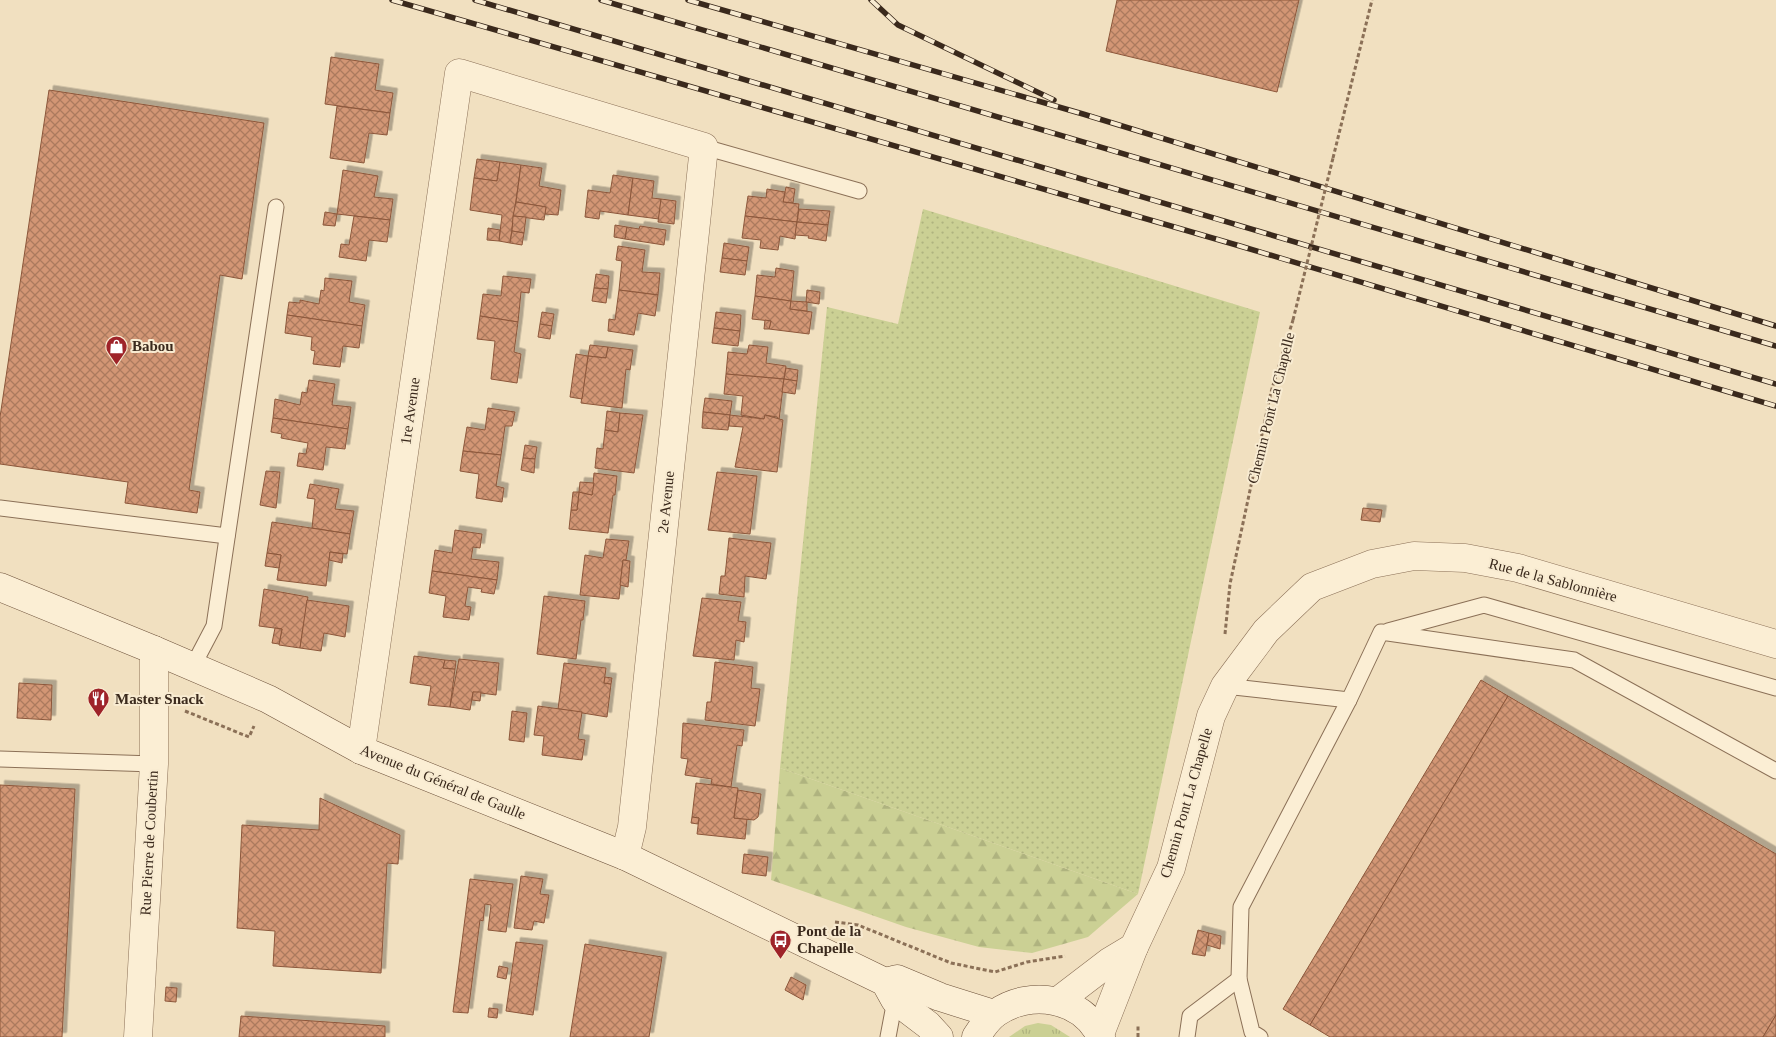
<svg xmlns="http://www.w3.org/2000/svg" width="1776" height="1037" viewBox="0 0 1776 1037" font-family="Georgia,serif">
<defs>
<pattern id="grass-tufts" width="24" height="20" patternUnits="userSpaceOnUse" patternTransform="scale(1.25)"><rect width="24" height="20" fill="#cbd094"/><path d="M3 7l-1-3M5 7V3M7 7l1-3M15 17l-1-3M17 17v-4M19 17l1-3" fill="none" stroke="#afb37f"/></pattern>
<pattern id="forest-firs" width="22" height="20" patternUnits="userSpaceOnUse" patternTransform="scale(1.25)"><rect width="22" height="20" fill="#cbd094"/><path d="M5 1l3.5 6h-7zM16 11l3.5 6h-7z" fill="#afb37f"/></pattern>
<pattern id="garden-dots" width="8" height="8" patternUnits="userSpaceOnUse" patternTransform="scale(1.25)"><rect width="8" height="8" fill="#cbd094"/><path d="M2 2h.1M6 6h.1" fill="none" stroke="#afb37f" stroke-width="1.8" stroke-linecap="round"/></pattern>
<pattern id="building-cross-hatch" width="8" height="8" patternUnits="userSpaceOnUse" patternTransform="scale(1.25)"><rect width="8" height="8" fill="#d29674"/><path d="M0 0l8 8M0 8l8-8" fill="none" stroke="#ab7a5e"/></pattern>
<filter id="shadow"><feDropShadow dx="4.5" dy="-4.5" stdDeviation="0" flood-color="#0004"/></filter>
</defs>
<rect width="100%" height="100%" fill="#f1e0c0"/>
<polygon fill="url(#grass-tufts)" points="1038,1023 1051,1025 1070,1037 1009,1037 1025,1026"/>
<polygon fill="url(#forest-firs)" points="780,768 1138,894 1088,937 1032,953 979,947 906,927 771,880"/>
<polygon fill="url(#garden-dots)" points="923,209 1260,312 1138,894 780,768 827,307 898,324"/>
<g fill="url(#building-cross-hatch)" stroke="#8c573b" filter="url(#shadow)">
<polygon points="1117,0 1299,0 1277,92 1106,51"/>
<polygon points="331,57 379,64 375,90 393,93 390,113 325,104"/>
<polygon points="49,90 264,123 242,279 220,275 189,490 200,492 197,513 125,503 128,482 0,464 0,417"/>
<polygon points="337,106 390,113 387,135 369,133 364,163 330,158"/>
<polygon points="477,159 500,162 497,181 474,178"/>
<polygon points="500,162 521,165 510,243 499,241 502,215 470,210 474,178 497,181"/>
<polygon points="521,165 542,168 539,186 561,190 558,215 545,214 546,207 516,202"/>
<polygon points="343,170 378,176 374,197 393,199 390,220 337,214"/>
<polygon points="613,175 633,178 628,215 600,211 599,219 585,217 588,190 610,193"/>
<polygon points="633,178 654,181 652,198 661,199 659,219 628,215"/>
<polygon points="786,187 795,189 793,203 783,202"/>
<polygon points="767,189 785,192 783,202 799,204 797,222 745,216 748,196 766,198"/>
<polygon points="661,199 676,201 674,224 658,222"/>
<polygon points="516,202 546,207 544,220 513,216"/>
<polygon points="799,209 830,211 828,225 797,222"/>
<polygon points="325,212 337,214 335,226 323,225"/>
<polygon points="354,216 390,220 387,242 369,240 366,261 339,257 341,244 349,245"/>
<polygon points="513,216 526,217 524,233 512,231"/>
<polygon points="745,216 797,222 795,239 780,236 778,250 760,248 761,240 742,238"/>
<polygon points="797,222 828,225 826,241 808,238 809,236 795,235"/>
<polygon points="615,225 627,227 625,239 614,237"/>
<polygon points="640,226 666,230 664,245 625,239 627,227 639,229"/>
<polygon points="488,228 500,230 499,241 487,240"/>
<polygon points="512,231 524,233 522,245 510,243"/>
<polygon points="724,243 749,247 747,261 722,258"/>
<polygon points="618,246 645,250 642,272 660,273 658,295 619,290 622,261 616,260"/>
<polygon points="722,258 747,261 745,275 720,272"/>
<polygon points="776,268 794,271 791,301 755,296 757,275 775,277"/>
<polygon points="596,274 609,276 608,289 594,288"/>
<polygon points="503,276 531,279 529,293 521,292 518,322 480,316 483,294 501,296"/>
<polygon points="325,278 352,281 349,302 365,305 362,326 287,315 289,302 300,303 300,300 319,304 321,290 324,291"/>
<polygon points="594,288 608,289 606,303 592,301"/>
<polygon points="619,290 658,295 655,316 638,313 634,335 608,331 609,319 615,320"/>
<polygon points="807,290 820,292 819,304 806,302"/>
<polygon points="755,296 791,301 790,309 812,312 809,334 769,329 771,321 752,319"/>
<polygon points="791,301 807,302 807,311 790,309"/>
<polygon points="542,312 554,314 552,326 540,324"/>
<polygon points="716,312 741,315 740,331 714,328"/>
<polygon points="287,315 362,326 359,348 343,346 340,367 313,364 315,351 311,350 312,337 285,333"/>
<polygon points="480,316 518,322 514,352 521,354 517,383 491,379 495,341 477,339"/>
<polygon points="765,320 771,321 769,329 764,329"/>
<polygon points="540,324 552,326 550,339 538,337"/>
<polygon points="714,328 740,331 738,346 712,343"/>
<polygon points="590,345 608,347 606,358 588,356"/>
<polygon points="749,345 768,347 766,363 786,366 784,379 726,374 728,352 747,354"/>
<polygon points="608,347 633,350 630,370 626,369 622,408 581,403 588,356 606,358"/>
<polygon points="576,354 588,356 582,399 570,397"/>
<polygon points="786,368 798,370 797,381 784,379"/>
<polygon points="726,374 784,379 779,420 777,417 765,415 764,419 741,415 743,396 724,394"/>
<polygon points="784,379 797,381 795,394 782,392"/>
<polygon points="309,380 335,384 332,405 351,407 348,429 273,418 275,399 300,405 302,392 307,393"/>
<polygon points="705,398 732,401 730,415 703,412"/>
<polygon points="488,408 515,412 512,426 505,426 501,455 463,451 467,427 485,430"/>
<polygon points="607,411 620,413 618,432 605,430"/>
<polygon points="703,412 730,415 728,430 702,428"/>
<polygon points="620,413 643,415 634,473 595,468 597,448 603,449 605,430 618,432"/>
<polygon points="730,415 764,419 765,415 783,420 777,472 735,467 743,427 729,426"/>
<polygon points="273,418 348,429 345,449 326,447 323,470 297,466 299,453 306,454 308,443 281,438 282,434 271,432"/>
<polygon points="525,445 537,447 535,459 523,458"/>
<polygon points="463,451 501,455 496,486 504,488 502,502 476,498 479,474 460,471"/>
<polygon points="523,458 535,459 534,473 521,470"/>
<polygon points="266,471 280,472 276,508 260,505"/>
<polygon points="717,472 757,476 750,534 708,530"/>
<polygon points="594,473 617,476 615,495 613,495 608,533 569,529 571,510 577,510 579,492 592,495"/>
<polygon points="580,482 594,483 592,495 579,492"/>
<polygon points="310,484 339,489 335,509 354,511 350,534 312,528 315,499 307,498"/>
<polygon points="573,492 579,492 577,510 571,510"/>
<polygon points="1363,508 1382,510 1380,522 1361,520"/>
<polygon points="272,522 350,534 347,554 330,552 326,586 277,580 281,555 267,553"/>
<polygon points="455,530 482,534 480,548 473,547 471,559 499,562 497,580 432,571 435,550 452,553"/>
<polygon points="729,538 771,543 766,579 745,576 744,597 719,594 721,576 725,576"/>
<polygon points="606,539 629,541 626,560 623,560 619,599 580,595 585,555 603,558"/>
<polygon points="330,552 343,554 342,563 329,560"/>
<polygon points="267,553 281,555 279,568 265,566"/>
<polygon points="623,560 630,561 628,587 620,585"/>
<polygon points="432,571 497,580 494,594 481,592 482,589 468,587 465,606 471,607 469,620 443,617 446,596 429,593"/>
<polygon points="264,589 308,597 300,648 279,645 282,629 259,626"/>
<polygon points="544,596 585,601 583,620 581,620 576,659 537,654"/>
<polygon points="702,598 741,602 738,621 746,622 744,642 736,640 734,660 693,656"/>
<polygon points="307,600 349,606 345,637 324,633 321,651 300,648"/>
<polygon points="275,628 282,629 279,644 272,643"/>
<polygon points="414,656 445,660 443,668 455,669 450,707 428,705 431,686 410,683"/>
<polygon points="459,659 499,663 496,695 473,692 470,710 450,707"/>
<polygon points="445,660 456,661 455,669 443,668"/>
<polygon points="715,662 753,667 751,688 760,689 755,726 705,720 707,702 711,702"/>
<polygon points="564,663 606,668 604,683 611,684 607,717 558,709"/>
<polygon points="605,677 612,678 611,684 604,683"/>
<polygon points="1481,680 1508,696 1310,1025 1283,1009"/>
<polygon points="19,683 52,685 51,720 17,718"/>
<polygon points="473,692 481,692 480,701 472,700"/>
<polygon points="1508,696 1776,854 1776,1015 1763,1037 1330,1037 1310,1025"/>
<polygon points="538,706 582,712 578,739 585,740 582,760 542,755 544,736 534,735"/>
<polygon points="512,711 527,713 524,742 509,740"/>
<polygon points="683,723 744,730 742,746 737,745 731,787 711,784 712,779 685,775 688,759 681,758"/>
<polygon points="696,783 738,788 734,818 747,819 745,839 697,834 699,818 692,817"/>
<polygon points="0,785 75,789 62,1037 0,1037"/>
<polygon points="738,790 761,794 758,817 754,820 734,818"/>
<polygon points="320,798 400,835 398,864 387,863 381,973 273,966 275,931 237,928 242,825 319,830"/>
<polygon points="692,817 699,818 698,824 691,823"/>
<polygon points="744,854 768,857 766,876 742,873"/>
<polygon points="521,876 543,879 540,894 549,895 544,923 534,921 532,930 514,928"/>
<polygon points="470,879 513,884 506,932 488,930 491,905 485,904 483,921 480,920 468,1013 453,1012"/>
<polygon points="1198,930 1209,933 1205,956 1192,954"/>
<polygon points="1209,933 1221,936 1220,949 1207,945"/>
<polygon points="516,942 543,945 533,1015 506,1011"/>
<polygon points="585,944 662,957 649,1037 570,1037"/>
<polygon points="499,966 508,968 506,979 497,977"/>
<polygon points="791,977 806,985 803,1000 785,990"/>
<polygon points="166,987 177,988 176,1002 165,1001"/>
<polygon points="489,1008 498,1009 497,1018 488,1017"/>
<polygon points="1776,1015 1776,1037 1763,1037"/>
<polygon points="241,1016 385,1026 385,1037 239,1037"/>
</g>
<g fill="none" stroke-linecap="round" stroke-linejoin="round">
<defs>
<g id="lane">
<polyline points="704,147 859,191"/>
<polyline points="0,508 227,536"/>
<polyline points="1388,631 1484,605 1776,688"/>
<polyline points="193,666 214,626 276,207"/>
<polyline points="1225,686 1349,700"/>
<polyline points="0,759 154,764"/>
<polyline points="888,1037 895,1000"/>
<polyline points="1187,1037 1190,1016 1239,979"/>
<polyline points="1260,1037 1252,1032 1239,979 1241,907 1349,700 1381,632 1574,660 1776,771"/>
</g>
<g id="street">
<polyline points="361,750 459,73 704,147 632,827 625,856"/>
<polyline points="1058,1001 1109,962 1134,947"/>
<polyline points="1100,1034 1134,947 1171,868 1211,716 1225,686 1266,631 1312,587 1372,564 1414,556 1465,558 1518,568 1776,644"/>
<polyline points="138,1037 154,764 154,650"/>
</g>
<g id="secondary">
<polyline points="0,587 154,650 268,699 361,750 625,856 885,982 895,1000 928,1025 939,1037"/>
<polyline points="885,982 897,979 940,997 994,1014"/>
<path d="M976 1037C981 1029 988 1019 996 1013 1030 989 1082 997 1101 1037"/>
</g>
</defs>
<use href="#lane" stroke="#8b7057" stroke-width="17"/>
<use href="#street" stroke="#8b7057" stroke-width="29"/>
<use href="#secondary" stroke="#6d513a" stroke-width="29"/>
<g stroke="#8b7057" stroke-width="3" stroke-dasharray="4 2.5" stroke-linecap="butt">
<polyline points="1333,158 1372,0"/>
<polyline points="1225,634 1230,584 1271,392 1293,320"/>
<polyline points="185,711 249,737 254,726"/>
<polyline points="835,922 858,925 951,963 995,972 1027,962 1065,956"/>
<polyline points="1138,1037 1138,1025"/>
</g>
<use href="#lane" stroke="#fbeed4" stroke-width="15"/>
<use href="#street" stroke="#fbeed4" stroke-width="28"/>
<use href="#secondary" stroke="#fbeed4" stroke-width="28"/>
<defs>
<g id="rail">
<polyline points="392,0 1240,246 1776,406"/>
<polyline points="475,0 1776,384"/>
<polyline points="601,0 1776,346"/>
<polyline points="688,0 1083,114 1776,326"/>
<polyline points="871,0 898,25 1054,100"/>
</g>
</defs>
<use href="#rail" stroke="#3a291c" stroke-width="5.5"/>
<use href="#rail" stroke="#f8ebd1" stroke-width="4" stroke-dasharray="11" stroke-linecap="butt"/>
<polyline stroke="#8b7057" stroke-width="3" stroke-dasharray="4 2.5" stroke-linecap="butt" points="1293,320 1333,158"/>
</g>
<defs>
<symbol id="shop-pin" viewBox="-11 -11 22 30"><path d="M0 17L-7.5 6A9.5 9.5 0 1 1 7.5 6Z" fill="#9e2329" stroke="#f8ebd1"/><path d="M-5-2.5h2.3a2.7 3.5 0 0 1 5.4 0H5L5.5 6h-11ZM-1.5-2.5h3a1.5 2.3 0 0 0-3 0Z" fill="#fff"/></symbol>
<symbol id="restaurant-pin" viewBox="-11 -11 22 30"><path d="M0 17L-7.5 6A9.5 9.5 0 1 1 7.5 6Z" fill="#9e2329" stroke="#f8ebd1"/><path d="M-5-6h1v4h1v-4h1v4h1v-4h1v5L-1.5 .5V6h-2V.5L-5-1ZM5-6V6H3V1.5H1.5Q1.5-4 5-6Z" fill="#fff"/></symbol>
<symbol id="bus-pin" viewBox="-11 -11 22 30"><path d="M0 17L-7.5 6A9.5 9.5 0 1 1 7.5 6Z" fill="#9e2329" stroke="#f8ebd1"/><path d="M-5-6H5V4H4V6H2V4H-2V6H-4V4H-5ZM-3.5-4V0h7V-4ZM-3.5 1.2v1.5H-2V1.2ZM2 1.2v1.5H3.5V1.2Z" fill="#fff"/></symbol>
</defs>
<g fill-rule="evenodd">
<use href="#shop-pin" x="104" y="334" width="25" height="34"/>
<use href="#restaurant-pin" x="86" y="686" width="25" height="34"/>
<use href="#bus-pin" x="768" y="928" width="25" height="34"/>
</g>
<g text-anchor="middle" stroke-width="4" stroke-linejoin="round" paint-order="stroke">
<g font-size="15" font-weight="bold" fill="#3a291c" stroke="#f8ebd1" text-anchor="start">
<text x="132" y="351">Babou</text>
<text x="115" y="704">Master Snack</text>
<text x="797" y="936">Pont de la<tspan x="797" dy="17">Chapelle</tspan></text>
</g>
<g font-size="15" fill="#3a291c" stroke="#f8ebd1">
<text transform="translate(1271 408) rotate(-76)" y="5">Chemin Pont La Chapelle</text>
<text transform="translate(410 411) rotate(-82)" y="5">1re Avenue</text>
<text transform="translate(666 502) rotate(-84)" y="5">2e Avenue</text>
<text transform="translate(1553 580) rotate(15)" y="5">Rue de la Sablonnière</text>
<text transform="translate(443 782) rotate(22)" y="5">Avenue du Général de Gaulle</text>
<text transform="translate(1186 803) rotate(-74)" y="5">Chemin Pont La Chapelle</text>
<text transform="translate(149 843) rotate(-87)" y="5">Rue Pierre de Coubertin</text>
</g>
</g>
</svg>
